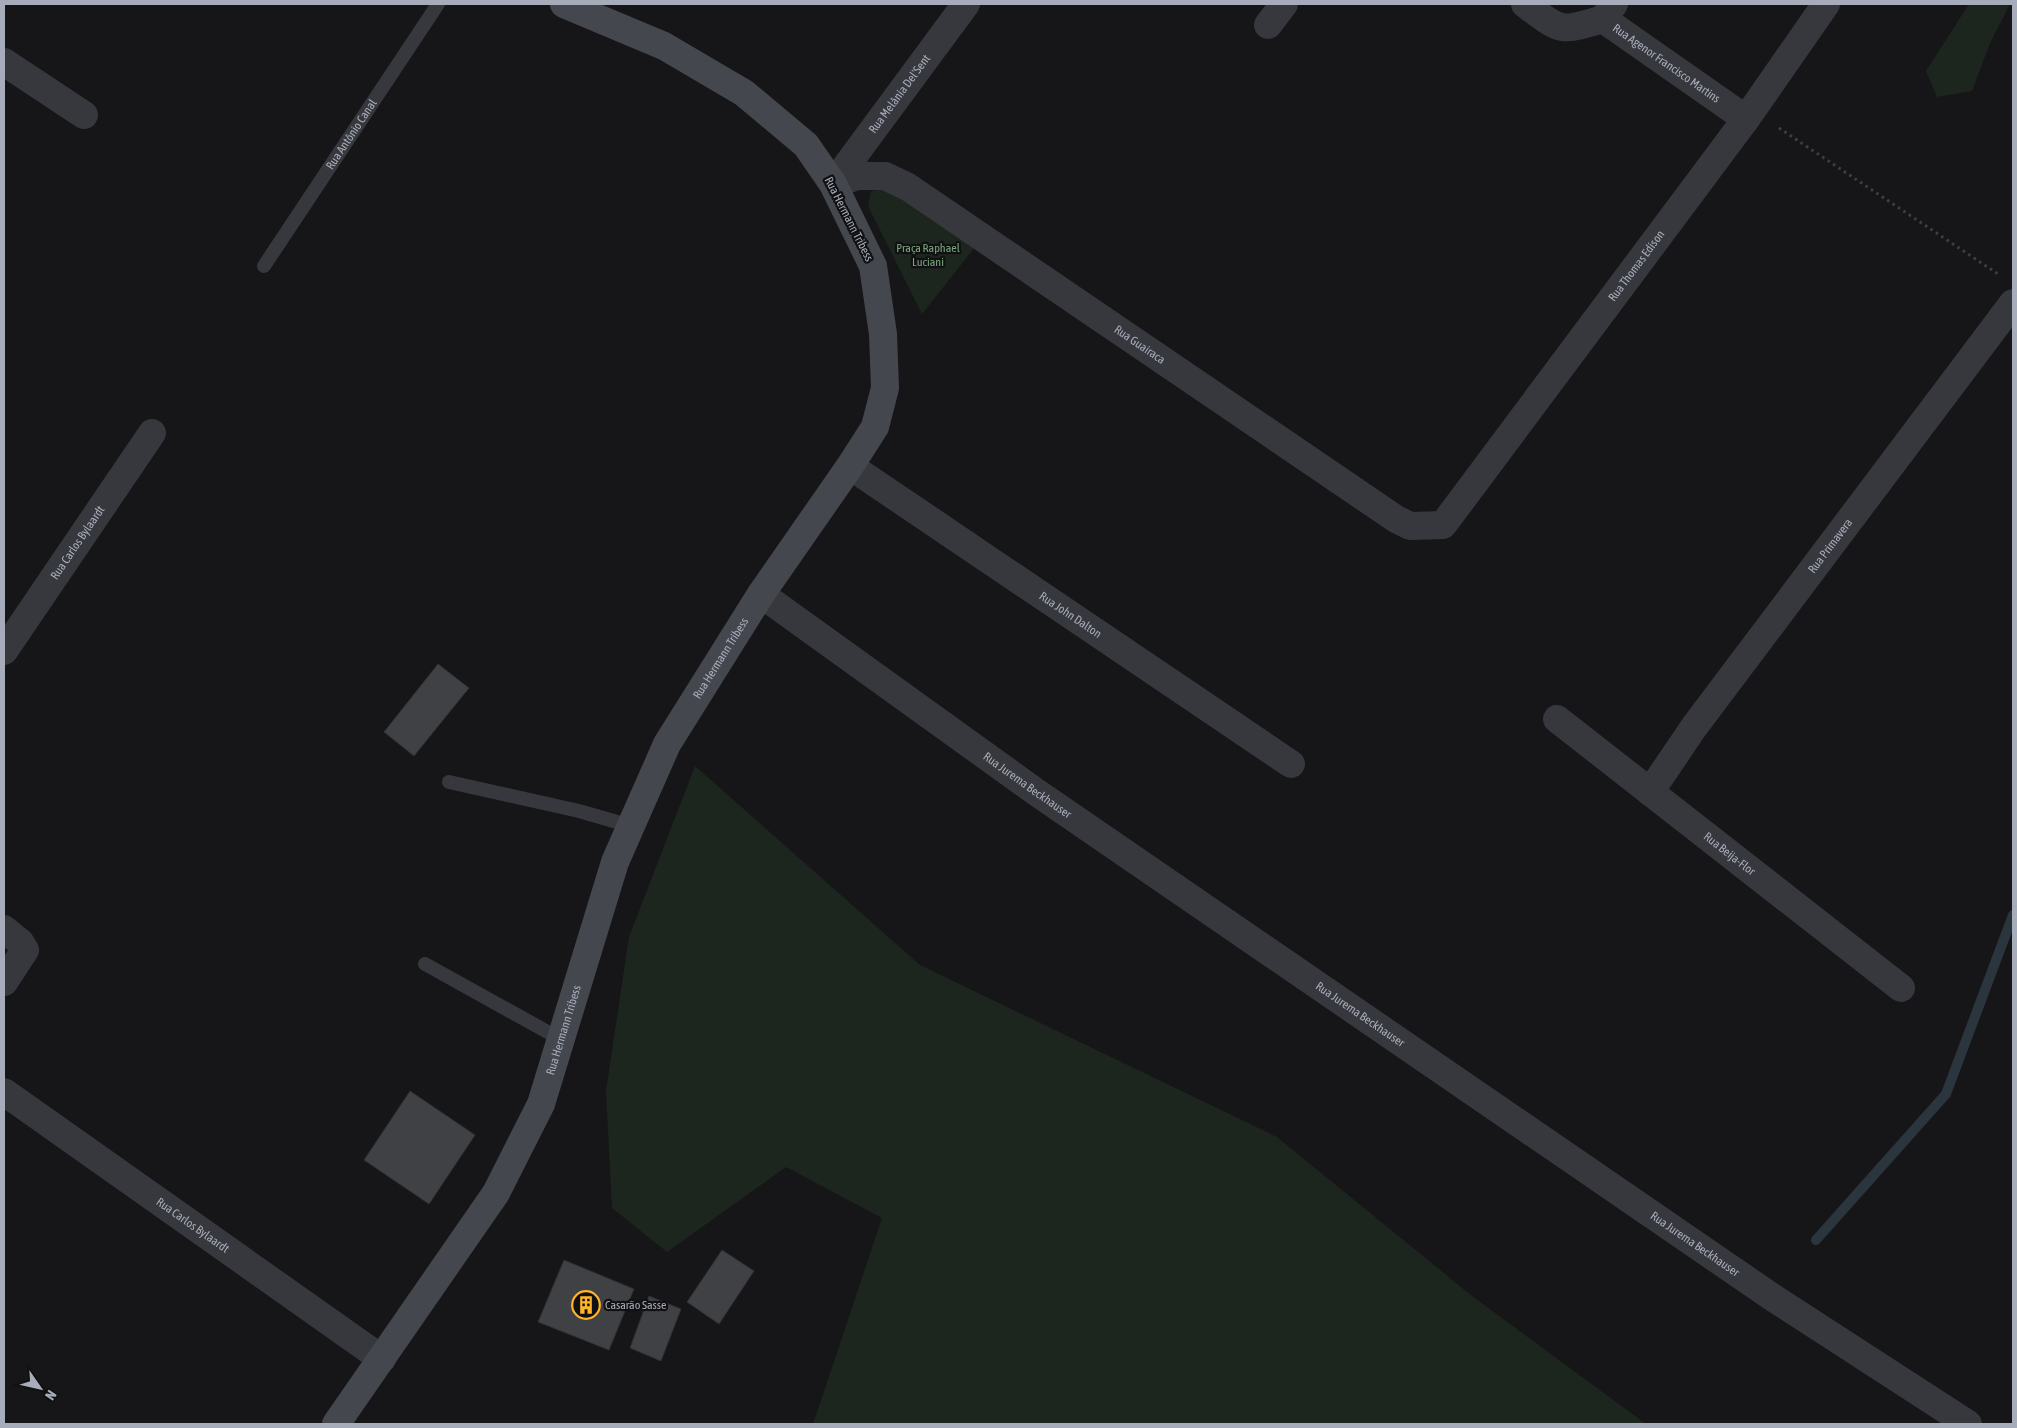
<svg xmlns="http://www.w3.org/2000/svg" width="2017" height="1428" viewBox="0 0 2017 1428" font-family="'Asap Condensed',sans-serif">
<rect width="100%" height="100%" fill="#161618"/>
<g fill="#1d261e">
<polygon points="1969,4 2010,4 1990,43 1972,91 1937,97 1926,71"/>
<polygon points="888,189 975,247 922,314 868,206 871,191"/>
<polygon points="695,766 920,965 1277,1137 1472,1296 1646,1424 813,1424 882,1218 786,1167 667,1252 612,1208 606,1091 629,937"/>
</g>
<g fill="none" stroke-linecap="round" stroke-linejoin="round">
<polyline stroke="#2a353d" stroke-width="10" points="1816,1240 1946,1094 2013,915"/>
</g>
<g fill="#404145" stroke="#303034">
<polygon points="438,664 469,688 414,756 384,732"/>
<polygon points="410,1091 475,1135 429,1204 364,1160"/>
<polygon points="722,1250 754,1271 719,1324 687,1302"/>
<polygon points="564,1260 634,1289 609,1350 538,1322"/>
<polygon points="649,1296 681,1309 661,1361 630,1348"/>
</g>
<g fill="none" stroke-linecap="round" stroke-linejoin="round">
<polyline stroke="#3c3f44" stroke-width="3" stroke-dasharray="2.5 4" stroke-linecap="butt" points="1779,128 1998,274"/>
<g stroke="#36383d" stroke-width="14">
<path id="s1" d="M264 266 438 4"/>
<polyline points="449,782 579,811 631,826"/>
<polyline points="425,964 562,1040"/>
</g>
<g stroke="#36383d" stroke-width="28">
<path d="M1525 4C1562 32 1559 32 1603 19"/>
<path id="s2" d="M1614 4 1603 19 1746 119"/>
<polyline points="1268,25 1284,4"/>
<polyline points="4,62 84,115"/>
<path id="s3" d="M833 184 858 176H885L908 187 1396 519 1410 526 1443 525 1746 119 1826 4"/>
<path id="s4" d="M833 184 966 4"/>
<path id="s5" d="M850 466 1291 764"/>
<path id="s6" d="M761 594 1036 792 1772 1297 1968 1424"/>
<path id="s7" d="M4 651 152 433"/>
<path id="s8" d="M1557 719 1901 988"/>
<path id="s9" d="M1650 792 1694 727 2013 303"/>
<polyline points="4,929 20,942 25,950 4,982"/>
<path id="s10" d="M4 1092 382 1359"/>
</g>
<path stroke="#44474e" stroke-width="28" id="s11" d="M336 1424 496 1193 541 1104 615 862 667 744 761 594 850 466 875 427 885 388 883 334 873 266 833 184 806 145 744 93 664 46 564 4"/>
</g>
<defs>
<symbol id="building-ring" viewBox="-11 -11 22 22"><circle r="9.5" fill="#111113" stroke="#ffb527" stroke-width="1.5"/><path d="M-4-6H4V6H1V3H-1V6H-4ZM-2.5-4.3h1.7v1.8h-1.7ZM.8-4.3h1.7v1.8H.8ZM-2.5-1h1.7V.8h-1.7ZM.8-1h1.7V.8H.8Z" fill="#ffb527"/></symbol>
</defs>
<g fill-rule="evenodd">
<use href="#building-ring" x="570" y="1289" width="32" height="32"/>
</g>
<g text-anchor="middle" stroke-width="4.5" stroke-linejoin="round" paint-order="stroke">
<g font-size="12" fill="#a6acb9" stroke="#111113">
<text dy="4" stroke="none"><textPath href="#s2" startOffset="96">Rua Agenor Francisco Martins</textPath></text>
<text dy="4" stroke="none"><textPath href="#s4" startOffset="112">Rua Melânia Del'Sent</textPath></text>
<text dy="4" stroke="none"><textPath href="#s1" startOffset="158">Rua Antônio Canal</textPath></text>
<text transform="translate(849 219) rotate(63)" y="4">Rua Hermann Tribess</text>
<text dy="4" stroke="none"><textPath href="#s3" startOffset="1041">Rua Thomas Edison</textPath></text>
<text dy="4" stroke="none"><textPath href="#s3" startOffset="359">Rua Guairaca</textPath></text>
<text dy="4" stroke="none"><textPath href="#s7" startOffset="131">Rua Carlos Bylaardt</textPath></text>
<text dy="4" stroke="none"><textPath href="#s9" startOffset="305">Rua Primavera</textPath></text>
<text dy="4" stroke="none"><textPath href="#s5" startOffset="266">Rua John Dalton</textPath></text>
<text dy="4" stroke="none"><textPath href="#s11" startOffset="864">Rua Hermann Tribess</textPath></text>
<text dy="4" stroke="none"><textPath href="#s6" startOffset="328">Rua Jurema Beckhauser</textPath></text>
<text dy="4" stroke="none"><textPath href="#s8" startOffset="219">Rua Beija-Flor</textPath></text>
<text dy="4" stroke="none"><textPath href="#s6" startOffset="732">Rua Jurema Beckhauser</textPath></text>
<text dy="4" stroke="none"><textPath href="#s11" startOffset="458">Rua Hermann Tribess</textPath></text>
<text dy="4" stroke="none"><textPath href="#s10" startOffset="231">Rua Carlos Bylaardt</textPath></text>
<text dy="4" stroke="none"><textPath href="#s6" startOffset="1138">Rua Jurema Beckhauser</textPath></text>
</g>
<g font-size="12" fill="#7ca67e" stroke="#111113">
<text x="928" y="252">Praça Raphael<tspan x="928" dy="14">Luciani</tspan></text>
</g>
<g font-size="12" fill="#a6acb9" stroke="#111113" text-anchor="start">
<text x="605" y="1309">Casarão Sasse</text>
</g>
</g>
<rect width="2017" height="1428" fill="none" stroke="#a6acb9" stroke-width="10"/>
<g transform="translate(40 1388) rotate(124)" stroke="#111113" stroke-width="4" paint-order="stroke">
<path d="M0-4L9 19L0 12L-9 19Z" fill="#a6acb9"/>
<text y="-8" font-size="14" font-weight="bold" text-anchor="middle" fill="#a6acb9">N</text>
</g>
</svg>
